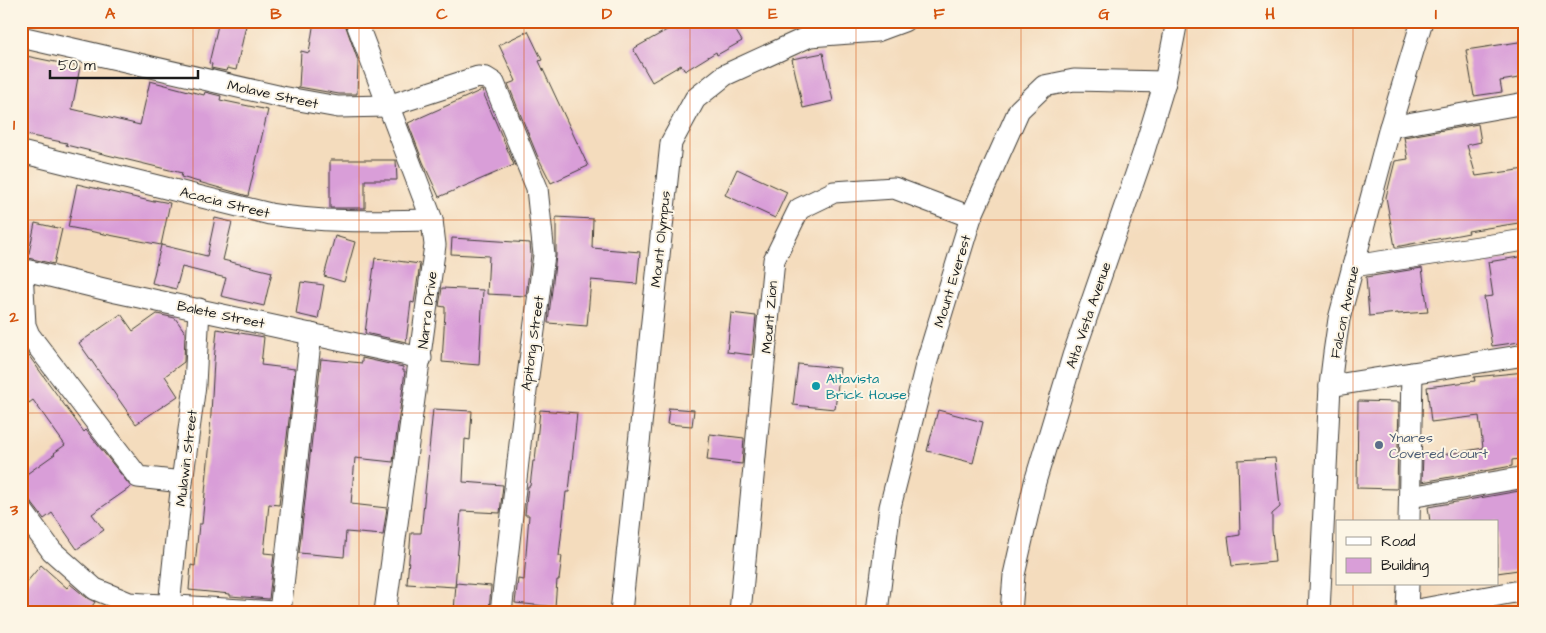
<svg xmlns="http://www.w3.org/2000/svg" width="1546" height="633" viewBox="0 0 1546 633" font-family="'Architects Daughter',sans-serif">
<rect width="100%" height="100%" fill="#fcf5e5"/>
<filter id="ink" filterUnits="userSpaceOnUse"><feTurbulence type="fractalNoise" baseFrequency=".02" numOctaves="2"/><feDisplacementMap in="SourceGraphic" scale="10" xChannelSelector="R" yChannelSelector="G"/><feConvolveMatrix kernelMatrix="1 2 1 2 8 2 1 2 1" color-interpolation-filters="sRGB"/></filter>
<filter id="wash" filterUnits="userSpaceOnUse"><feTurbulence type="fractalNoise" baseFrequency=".0096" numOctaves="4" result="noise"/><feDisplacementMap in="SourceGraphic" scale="20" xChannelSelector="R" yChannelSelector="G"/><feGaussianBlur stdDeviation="1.12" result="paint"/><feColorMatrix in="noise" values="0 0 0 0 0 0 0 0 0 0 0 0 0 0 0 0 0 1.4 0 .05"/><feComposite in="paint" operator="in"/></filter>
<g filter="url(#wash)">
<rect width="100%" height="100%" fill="#f4dcbd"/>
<g id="blocks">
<g fill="#d99ed8">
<polygon points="219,21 247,21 236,70 227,68 226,71 211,68 212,64 209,63"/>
<polygon points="314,21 344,21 358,61 357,94 339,94 299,87 301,51 309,53"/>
<polygon points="683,21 730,21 742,41 717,55 716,52 685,71 681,65 652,82 633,49"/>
<polygon points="528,31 542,60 539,61 588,166 551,183 537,155 508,84 516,81 499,45"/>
<polygon points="1525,41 1525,77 1500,81 1502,92 1474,96 1466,50"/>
<polygon points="823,53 833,101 803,108 792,59"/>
<polygon points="21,55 80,67 72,109 140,125 150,81 204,95 205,92 221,96 220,100 268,110 248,196 181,177 182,173 66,145 67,143 21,134"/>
<polygon points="482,90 514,165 439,197 423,162 408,123"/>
<polygon points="1478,124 1481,142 1467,145 1476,176 1525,169 1525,222 1468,231 1469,233 1395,247 1386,197 1395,161 1408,159 1404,137"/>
<polygon points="330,160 396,160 397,180 365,180 365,208 330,208"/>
<polygon points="737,169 787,192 775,218 725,195"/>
<polygon points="77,184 154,202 154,200 170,203 161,245 68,227"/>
<polygon points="556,217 593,219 592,248 640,252 637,284 591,280 587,326 548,323 556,256"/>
<polygon points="215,218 232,222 223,260 272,272 264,306 221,296 226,278 182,267 176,289 152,283 161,245 207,256"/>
<polygon points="35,223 62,229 54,264 28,258"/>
<polygon points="335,236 355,242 344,282 324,276"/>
<polygon points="452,238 530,243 531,255 526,296 487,294 489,256 451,254"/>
<polygon points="1525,256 1525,336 1520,337 1520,342 1492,346 1484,297 1493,296 1488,262"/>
<polygon points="375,258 420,264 414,303 411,302 406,342 365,333"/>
<polygon points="1422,268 1428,312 1398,314 1398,313 1369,316 1366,277"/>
<polygon points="301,282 324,285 318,319 296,314"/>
<polygon points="442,288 483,290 479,365 442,362 445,312 445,307 439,306"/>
<polygon points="731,313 756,316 752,355 727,352"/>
<polygon points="121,314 133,331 157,314 175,318 185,332 184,362 165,376 178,396 136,424 79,343"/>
<polygon points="217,329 264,337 261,365 295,369 279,505 269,504 264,553 274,554 269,599 230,596 230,594 189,590 191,565 195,566 199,524 202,524 211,431 210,431 214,361"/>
<polygon points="21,345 84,432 86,430 131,487 92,514 104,530 77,549 52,513 44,519 21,489 21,478 55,454 54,453 65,445 33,400 29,403 21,391"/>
<polygon points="362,358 403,367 403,371 405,371 393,462 355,458 351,504 387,508 383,535 346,532 344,557 299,553 321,359 362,363"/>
<polygon points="798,364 840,368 835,409 793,405"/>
<polygon points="1525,372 1525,458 1512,460 1512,466 1422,482 1423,455 1441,451 1442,455 1483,448 1479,416 1431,422 1427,387 1475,381 1474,377"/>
<polygon points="1358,401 1399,402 1397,489 1357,488"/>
<polygon points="669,408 694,410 692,426 667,424"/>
<polygon points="433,409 472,411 470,440 465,439 463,482 503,485 500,513 461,511 455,587 407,584 411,533 421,533"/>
<polygon points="540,410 577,413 569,492 566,492 559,556 562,556 559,580 557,580 555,607 515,603 518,579 524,580 529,515 525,515 528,486 530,486 533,461 535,461"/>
<polygon points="938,410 983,422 973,463 927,451"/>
<polygon points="710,434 744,438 742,464 707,460"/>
<polygon points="1275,458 1280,507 1272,514 1272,530 1275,562 1232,566 1228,537 1240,535 1238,460"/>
<polygon points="1525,490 1525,569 1497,573 1497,522 1430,522 1428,507"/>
<polygon points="41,565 67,588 70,584 87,598 95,602 88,612 21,612 21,589"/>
<polygon points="456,583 491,586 489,612 454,612"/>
</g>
</g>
</g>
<g filter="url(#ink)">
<use href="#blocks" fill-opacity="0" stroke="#3c3934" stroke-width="1"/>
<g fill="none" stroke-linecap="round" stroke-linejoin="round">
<defs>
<g id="minor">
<polyline points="356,21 424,199 432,220 435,245 385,612"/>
<polyline points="21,37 282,97 338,107 388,106 478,77 486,78 494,83 537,188 544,255 526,391 501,612"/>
<polyline points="1390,127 1525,103"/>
<path d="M21 152 270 214C325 223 377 221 432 220"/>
<polyline points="1353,266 1525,240"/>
<polyline points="21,269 116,292 421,358"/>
<polyline points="22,270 25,325 29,335 138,477 182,482"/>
<polyline points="1330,386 1525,355"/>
<polyline points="1410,497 1525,477"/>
<polyline points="21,509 52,551 95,589 129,603 275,612"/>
<polyline points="1409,522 1412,373"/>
<polyline points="169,606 182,482 195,385 199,309"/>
<polyline points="280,612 311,334"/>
<polyline points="621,612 671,143 695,99 725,75 810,36 877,31 904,21"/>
<polyline points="740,612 774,260 799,209 834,192 894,188 971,217"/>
<polyline points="877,612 890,507 927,361 971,217 1019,110 1044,86 1074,80 1165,82"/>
<polyline points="1011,612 1014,575 1035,482 1073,356 1143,154 1165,82 1177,21"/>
<polyline points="1319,612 1330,386 1334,353 1339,319 1390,127 1422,21"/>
<polyline points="1407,612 1525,590"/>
<polyline points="1407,612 1408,584"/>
</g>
</defs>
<use href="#minor" stroke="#3c3934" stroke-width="23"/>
<use href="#minor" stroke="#fff" stroke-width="21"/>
</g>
</g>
<path fill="none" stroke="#d4530e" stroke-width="1" stroke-opacity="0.55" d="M193 21V612M359 21V612M524 21V612M690 21V612M856 21V612M1021 21V612M1187 21V612M1353 21V522M21 220H1525M21 413H1525M1353 584V612"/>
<circle fill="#0f9aa8" stroke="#fcf5e5" stroke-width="2" cx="816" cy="386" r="5"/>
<circle fill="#5c6f8a" stroke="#fcf5e5" stroke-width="2" cx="1379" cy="445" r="5"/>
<g text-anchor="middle" stroke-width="4" stroke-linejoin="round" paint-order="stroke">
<g font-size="14" fill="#1c1c1c" stroke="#fcf5e5">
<text transform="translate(273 94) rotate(12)" y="5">Molave Street</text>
<text transform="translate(225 202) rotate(14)" y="5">Acacia Street</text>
<text transform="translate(660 239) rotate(-84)" y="5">Mount Olympus</text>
<text transform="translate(952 281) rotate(-73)" y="5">Mount Everest</text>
<text transform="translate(427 310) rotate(-83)" y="5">Narra Drive</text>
<text transform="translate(1344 312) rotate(-78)" y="5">Falcon Avenue</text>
<text transform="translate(221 314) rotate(12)" y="5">Balete Street</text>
<text transform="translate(1088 315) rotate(-71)" y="5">Alta Vista Avenue</text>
<text transform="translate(769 317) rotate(-85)" y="5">Mount Zion</text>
<text transform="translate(532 343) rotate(-82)" y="5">Apitong Street</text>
<text transform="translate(186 458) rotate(-83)" y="5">Mulawin Street</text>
</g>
<g font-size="14" fill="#0d838f" stroke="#fcf5e5" text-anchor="start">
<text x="826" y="383">Altavista<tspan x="826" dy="16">Brick House</tspan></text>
</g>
<g font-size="14" fill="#4e5e75" stroke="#fcf5e5" text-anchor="start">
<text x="1389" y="442">Ynares<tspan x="1389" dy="16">Covered Court</tspan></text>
</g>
</g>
<rect width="1546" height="633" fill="none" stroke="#fcf5e5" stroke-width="55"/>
<rect x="1336" y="520" width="162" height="65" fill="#fcf5e5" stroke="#a29e95"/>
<rect x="1346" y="537" width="25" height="8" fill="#ffffff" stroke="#a29e95"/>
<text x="1381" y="546" font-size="15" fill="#1c1c1c">Road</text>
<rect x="1346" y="558" width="25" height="15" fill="#d99ed8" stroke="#a29e95"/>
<text x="1381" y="570" font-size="15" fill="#1c1c1c">Building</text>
<path d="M50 70v8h148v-8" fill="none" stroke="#1c1c1c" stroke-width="2.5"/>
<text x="58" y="70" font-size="15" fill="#1c1c1c" stroke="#fcf5e5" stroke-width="4" paint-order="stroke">50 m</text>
<rect x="28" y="28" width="1490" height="578" fill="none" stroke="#d4530e" stroke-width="2"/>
<g font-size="16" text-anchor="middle" font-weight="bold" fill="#d4530e">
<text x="110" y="19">A</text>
<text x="276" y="19">B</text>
<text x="442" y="19">C</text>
<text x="607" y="19">D</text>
<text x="773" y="19">E</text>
<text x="939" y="19">F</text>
<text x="1104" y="19">G</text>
<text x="1270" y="19">H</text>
<text x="1436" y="19">I</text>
<text x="14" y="130">1</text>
<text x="14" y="322">2</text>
<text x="14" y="515">3</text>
</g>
</svg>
